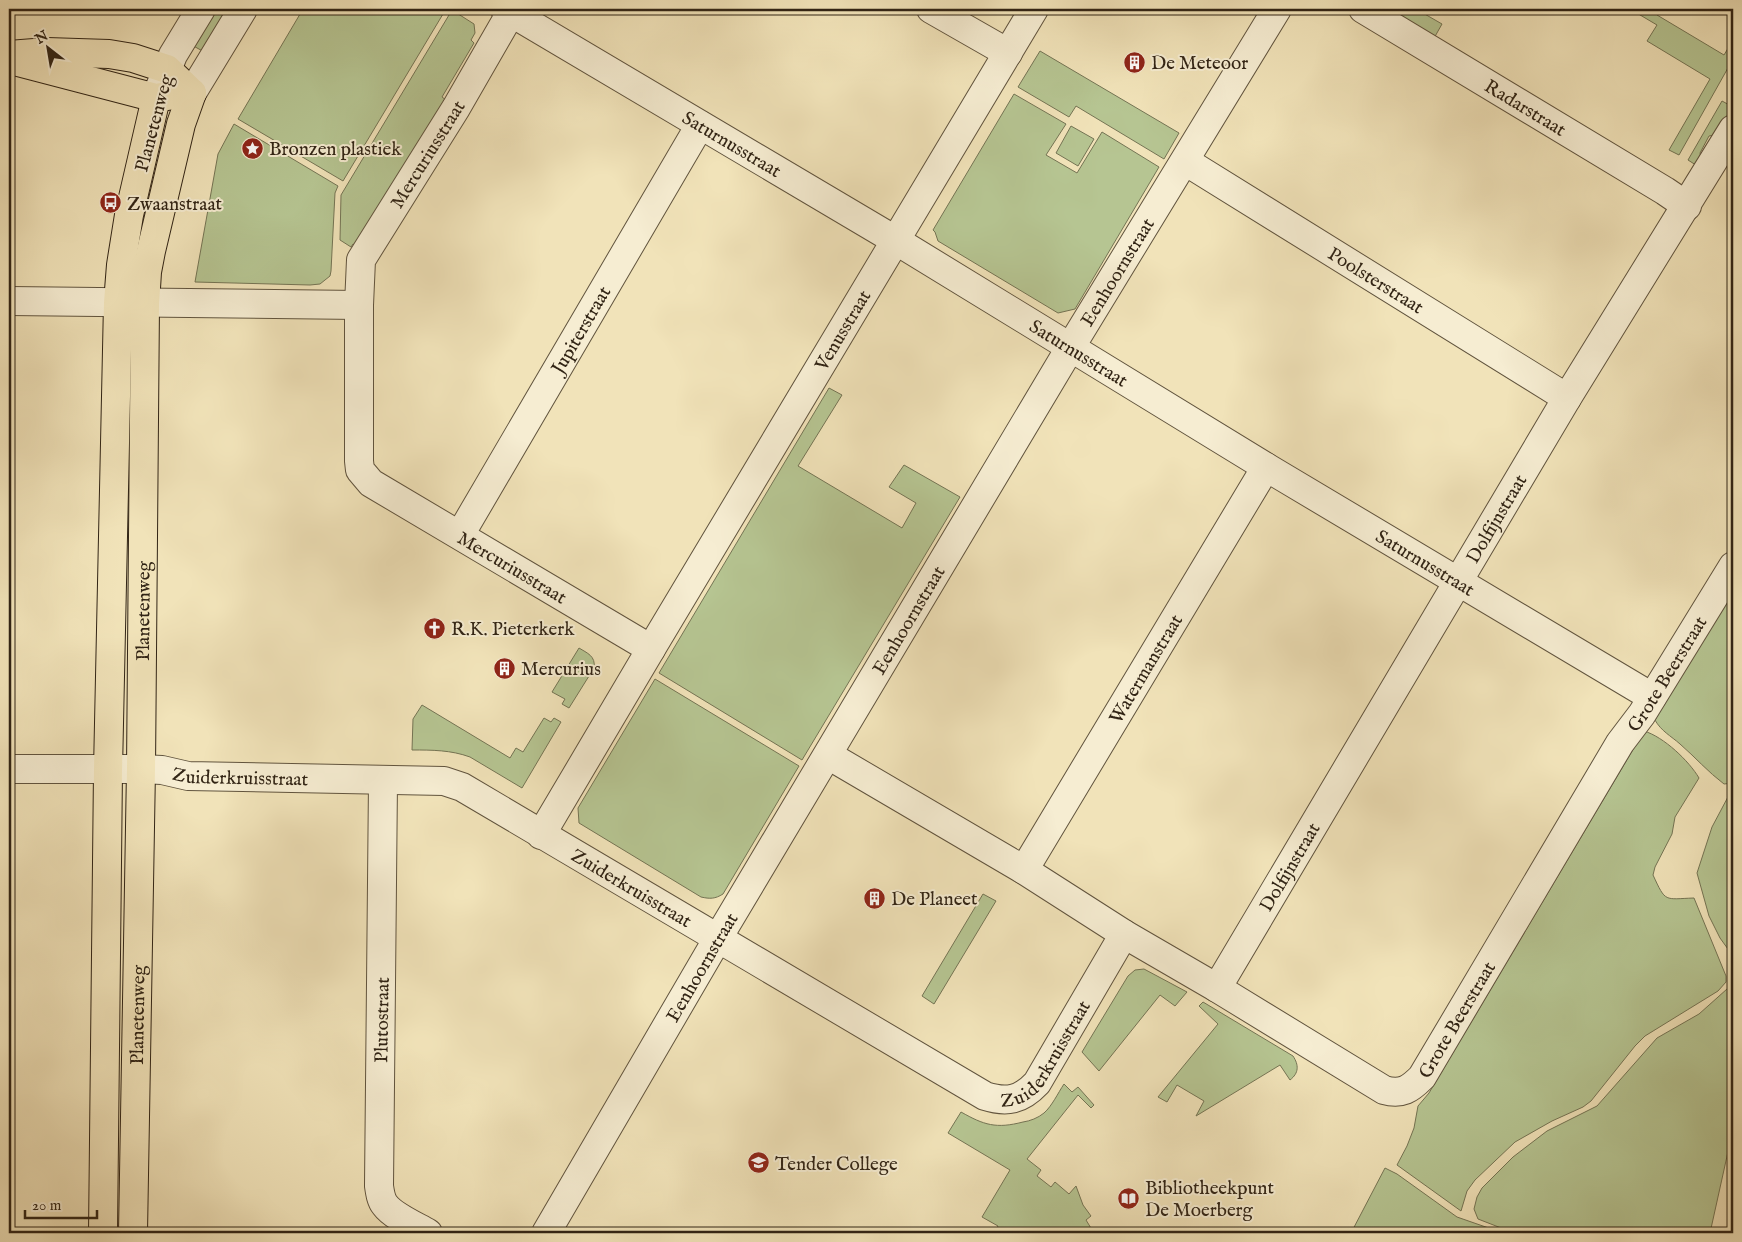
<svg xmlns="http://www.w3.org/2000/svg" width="1742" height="1242" viewBox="0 0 1742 1242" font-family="'IM FELL English',serif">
<rect width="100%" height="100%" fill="#f1e3b9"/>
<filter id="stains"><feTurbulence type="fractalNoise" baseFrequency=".004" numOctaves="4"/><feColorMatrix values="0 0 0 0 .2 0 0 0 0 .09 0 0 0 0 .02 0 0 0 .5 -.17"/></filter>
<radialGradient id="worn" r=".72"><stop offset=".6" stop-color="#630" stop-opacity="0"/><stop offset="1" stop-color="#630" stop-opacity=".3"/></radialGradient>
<g fill="#b6c592" stroke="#747454">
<polygon points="207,9 236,9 208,54 188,43"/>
<polygon points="303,9 446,9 343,181 238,119"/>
<polygon points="1381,9 1416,9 1442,24 1433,40"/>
<polygon points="1630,9 1652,9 1658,12 1657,15 1724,55 1733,40 1733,59 1679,155 1669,150 1710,79 1647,41 1657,25"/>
<polygon points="452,10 474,24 475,33 471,40 474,43 442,97 446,100 358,247 353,244 351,247 340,240 341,195"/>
<polygon points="1040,51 1179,133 1164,159 1076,106 1069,117 1018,87"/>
<polygon points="1014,94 1066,124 1046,155 1077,173 1102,132 1159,167 1075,309 1058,313 938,241 935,232 933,230"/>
<polygon points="1722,101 1733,107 1733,111 1719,134 1709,136 1700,153 1702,162 1699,167 1688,160"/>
<polygon points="234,124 338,186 335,193 331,271 330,276 320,284 310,285 195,282 218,154"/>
<polygon points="1071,126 1094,139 1078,166 1056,153"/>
<polygon points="829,388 842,395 798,466 902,528 916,503 889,487 904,465 960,497 802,760 659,673"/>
<path d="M1733 588V783L1724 784C1708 772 1695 757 1680 744 1671 736 1661 731 1655 720Z"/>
<path d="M579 648C587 653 596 656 594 668L569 708 562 704 565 699 552 692Z"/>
<path d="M655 679 799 766 723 894C715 899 710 899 701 897L579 823 578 808Z"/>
<path d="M422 705 510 758 516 748 523 752 544 718 551 722 554 718 561 722 522 788 470 757C451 750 432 750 412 750L413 719Z"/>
<path d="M1644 731C1664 737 1689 761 1699 778L1675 817 1672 834 1655 867 1653 875C1666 903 1664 899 1694 898L1726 976V982L1718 991 1645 1036 1635 1046 1591 1101 1583 1107 1552 1121 1515 1142 1475 1180 1467 1191 1461 1211 1397 1165 1407 1146 1414 1128 1418 1106 1429 1093Z"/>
<polygon points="1733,794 1733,956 1720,938 1709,916 1697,873 1712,827 1729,795"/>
<polygon points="983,894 996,901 934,1004 922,996"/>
<polygon points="1144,969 1187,992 1175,1006 1160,995 1099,1071 1082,1052 1128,976 1135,970"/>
<polygon points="1733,982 1733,1129 1710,1233 1514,1233 1478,1219 1474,1209 1477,1197 1482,1188 1513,1157 1547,1131 1597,1106 1657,1038 1699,1014 1727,989"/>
<path d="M1203 1002 1293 1056C1299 1065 1299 1073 1290 1080L1280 1065 1196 1116 1204 1101 1177 1085 1167 1102 1158 1097 1218 1024 1199 1006Z"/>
<path d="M1064 1084 1072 1092 1078 1087 1094 1105 1091 1108 1078 1095 1027 1159 1041 1170 1037 1176 1051 1187 1055 1182 1069 1194 1076 1186 1083 1205 1091 1216 1086 1220 1094 1233H994L998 1226 982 1217 1010 1170 948 1133 961 1112C984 1125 996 1129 1023 1122 1030 1121 1038 1118 1044 1113 1052 1106 1058 1093 1064 1084Z"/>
<polygon points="1385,1168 1397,1174 1457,1217 1503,1233 1351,1233"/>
</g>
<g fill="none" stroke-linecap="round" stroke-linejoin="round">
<defs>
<g id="minor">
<path id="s1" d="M505 9 895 240 1266 467 1652 697"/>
<path id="s2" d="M513 9 456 108 361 260 359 305V461L360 470 371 483 651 649 541 835"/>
<polyline points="931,9 1008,53"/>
<path id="s3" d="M1363 9 1665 191 1687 206"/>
<polyline points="158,92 173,55 201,9"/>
<polyline points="192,93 243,9"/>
<path id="s4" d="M1185 161 1567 398"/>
<polyline points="9,301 359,305"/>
<path id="s5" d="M460 535 700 125"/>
<path id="s6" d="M651 649 1034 9"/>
<path id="s7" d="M828 755 1024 870 1124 934 1217 988 1384 1090C1402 1095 1410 1089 1422 1077L1620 743 1642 714 1733 566"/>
<path id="s8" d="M9 769H141L162 770 188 776 444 781 462 787 985 1096C1007 1103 1021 1100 1037 1083L1124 934"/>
<path d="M383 781 379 1186C380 1193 381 1200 385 1205 393 1216 416 1226 428 1233"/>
<path id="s9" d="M1024 870 1266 467"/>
<path id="s10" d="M1217 988 1567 398 1733 129"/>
<path id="s11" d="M546 1233 718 938 1070 348 1277 9"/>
</g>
<g id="major">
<polyline points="9,55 47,52 109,54 133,58 167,69 192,93"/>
<polyline points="18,62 156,98 173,95"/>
<polyline points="103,1233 108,770 118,303 121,265 129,215 156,98"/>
<path id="s12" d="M133 1233 141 769 145 304 147 272 151 251 181 124 192 93"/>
</g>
</defs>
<use href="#minor" stroke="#61543e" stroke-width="30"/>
<use href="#major" stroke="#312415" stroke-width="30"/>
<use href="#minor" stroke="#f6edd2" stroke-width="28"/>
<use href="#major" stroke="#f1e3b9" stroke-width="28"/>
</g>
<defs>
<symbol id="building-disc" viewBox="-11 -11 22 22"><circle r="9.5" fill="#8f2418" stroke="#f6edd2"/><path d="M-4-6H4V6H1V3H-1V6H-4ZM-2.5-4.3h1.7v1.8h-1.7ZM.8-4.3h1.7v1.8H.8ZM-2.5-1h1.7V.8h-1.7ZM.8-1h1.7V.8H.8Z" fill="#fff"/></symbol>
<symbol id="sight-disc" viewBox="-11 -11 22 22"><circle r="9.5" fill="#8f2418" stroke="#f6edd2"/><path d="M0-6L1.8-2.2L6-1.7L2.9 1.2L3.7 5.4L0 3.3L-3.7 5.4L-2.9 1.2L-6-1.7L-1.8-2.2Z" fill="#fff"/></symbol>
<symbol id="bus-disc" viewBox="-11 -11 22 22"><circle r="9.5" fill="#8f2418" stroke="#f6edd2"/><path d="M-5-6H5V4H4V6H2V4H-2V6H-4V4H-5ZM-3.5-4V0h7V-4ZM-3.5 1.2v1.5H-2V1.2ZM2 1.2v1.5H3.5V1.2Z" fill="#fff"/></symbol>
<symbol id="church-disc" viewBox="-11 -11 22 22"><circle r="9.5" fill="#8f2418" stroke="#f6edd2"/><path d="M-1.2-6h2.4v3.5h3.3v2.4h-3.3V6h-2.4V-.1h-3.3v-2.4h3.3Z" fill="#fff"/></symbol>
<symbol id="university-disc" viewBox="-11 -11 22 22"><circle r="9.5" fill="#8f2418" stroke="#f6edd2"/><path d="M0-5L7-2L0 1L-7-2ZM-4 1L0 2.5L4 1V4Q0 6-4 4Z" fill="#fff"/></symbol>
<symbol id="library-disc" viewBox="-11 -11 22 22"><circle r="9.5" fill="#8f2418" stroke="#f6edd2"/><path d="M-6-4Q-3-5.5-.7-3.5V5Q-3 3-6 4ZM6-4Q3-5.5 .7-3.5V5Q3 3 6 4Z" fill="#fff"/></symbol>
</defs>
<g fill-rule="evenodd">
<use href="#building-disc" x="1122" y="50" width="25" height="25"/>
<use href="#sight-disc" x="240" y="136" width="25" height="25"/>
<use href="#bus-disc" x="98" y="190" width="25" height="25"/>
<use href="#church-disc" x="422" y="616" width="25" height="25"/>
<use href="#building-disc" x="492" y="656" width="25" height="25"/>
<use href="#building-disc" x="862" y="886" width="25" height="25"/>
<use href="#university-disc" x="746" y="1150" width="25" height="25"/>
<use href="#library-disc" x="1116" y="1186" width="25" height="25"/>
</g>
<g text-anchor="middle" stroke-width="4" stroke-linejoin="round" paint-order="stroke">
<g font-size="19" fill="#312415" stroke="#f6edd2" text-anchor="start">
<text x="1151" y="69">De Meteoor</text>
<text x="269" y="155">Bronzen plastiek</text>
<text x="127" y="210">Zwaanstraat</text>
<text x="451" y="635">R.K. Pieterkerk</text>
<text x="521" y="675">Mercurius</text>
<text x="891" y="905">De Planeet</text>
<text x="775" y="1170">Tender College</text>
<text x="1145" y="1194">Bibliotheekpunt<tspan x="1145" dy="22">De Moerberg</tspan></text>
</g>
<g font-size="19" fill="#312415" stroke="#f6edd2">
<text dy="7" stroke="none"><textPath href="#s3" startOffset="190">Radarstraat</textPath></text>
<text transform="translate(153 123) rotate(-75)" y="7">Planetenweg</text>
<text dy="7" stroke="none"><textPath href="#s1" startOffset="264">Saturnusstraat</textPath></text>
<text transform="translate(427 154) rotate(-58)" y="7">Mercuriusstraat</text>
<text dy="7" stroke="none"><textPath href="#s11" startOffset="1118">Eenhoornstraat</textPath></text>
<text dy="7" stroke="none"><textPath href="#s4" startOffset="225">Poolsterstraat</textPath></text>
<text dy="7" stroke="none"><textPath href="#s6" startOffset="372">Venusstraat</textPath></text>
<text dy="7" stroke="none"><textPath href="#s5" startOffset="238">Jupiterstraat</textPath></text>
<text dy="7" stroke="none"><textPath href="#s1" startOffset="669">Saturnusstraat</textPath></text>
<text dy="7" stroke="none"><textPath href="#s10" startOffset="546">Dolfijnstraat</textPath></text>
<text dy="7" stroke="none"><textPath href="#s1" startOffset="1074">Saturnusstraat</textPath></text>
<text dy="7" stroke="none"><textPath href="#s2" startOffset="685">Mercuriusstraat</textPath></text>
<text dy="7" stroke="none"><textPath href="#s12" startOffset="622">Planetenweg</textPath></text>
<text dy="7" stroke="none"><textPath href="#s11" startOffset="712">Eenhoornstraat</textPath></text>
<text dy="7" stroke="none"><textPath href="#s9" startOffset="235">Watermanstraat</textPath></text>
<text dy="7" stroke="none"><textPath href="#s7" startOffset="1164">Grote Beerstraat</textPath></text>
<text dy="7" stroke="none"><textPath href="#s8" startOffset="232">Zuiderkruisstraat</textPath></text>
<text dy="7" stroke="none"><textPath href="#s10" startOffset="141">Dolfijnstraat</textPath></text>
<text dy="7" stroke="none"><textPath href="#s8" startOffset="652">Zuiderkruisstraat</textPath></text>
<text dy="7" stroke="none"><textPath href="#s11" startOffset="308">Eenhoornstraat</textPath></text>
<text dy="7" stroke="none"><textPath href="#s12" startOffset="218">Planetenweg</textPath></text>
<text dy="7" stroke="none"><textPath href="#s7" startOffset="759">Grote Beerstraat</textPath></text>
<text transform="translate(381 1020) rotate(-89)" y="7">Plutostraat</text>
<text dy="7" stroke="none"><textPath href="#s8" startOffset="1146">Zuiderkruisstraat</textPath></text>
</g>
</g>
<rect width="1742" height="1242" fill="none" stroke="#f1e3b9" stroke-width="30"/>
<rect x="10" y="10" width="1722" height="1222" fill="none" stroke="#312415" stroke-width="2.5"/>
<rect x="15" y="15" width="1712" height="1212" fill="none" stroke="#312415"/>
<g transform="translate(48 48) rotate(329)" stroke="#f6edd2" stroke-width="4" paint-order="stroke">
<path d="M0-4L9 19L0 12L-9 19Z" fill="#312415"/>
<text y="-8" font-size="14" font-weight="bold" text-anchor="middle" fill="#312415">N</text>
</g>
<path d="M25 1210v8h72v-8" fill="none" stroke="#312415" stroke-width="2.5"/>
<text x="32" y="1210" font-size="15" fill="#312415" stroke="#f6edd2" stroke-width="4" paint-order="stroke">20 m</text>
<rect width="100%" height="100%" filter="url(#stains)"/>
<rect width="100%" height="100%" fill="url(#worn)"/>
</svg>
